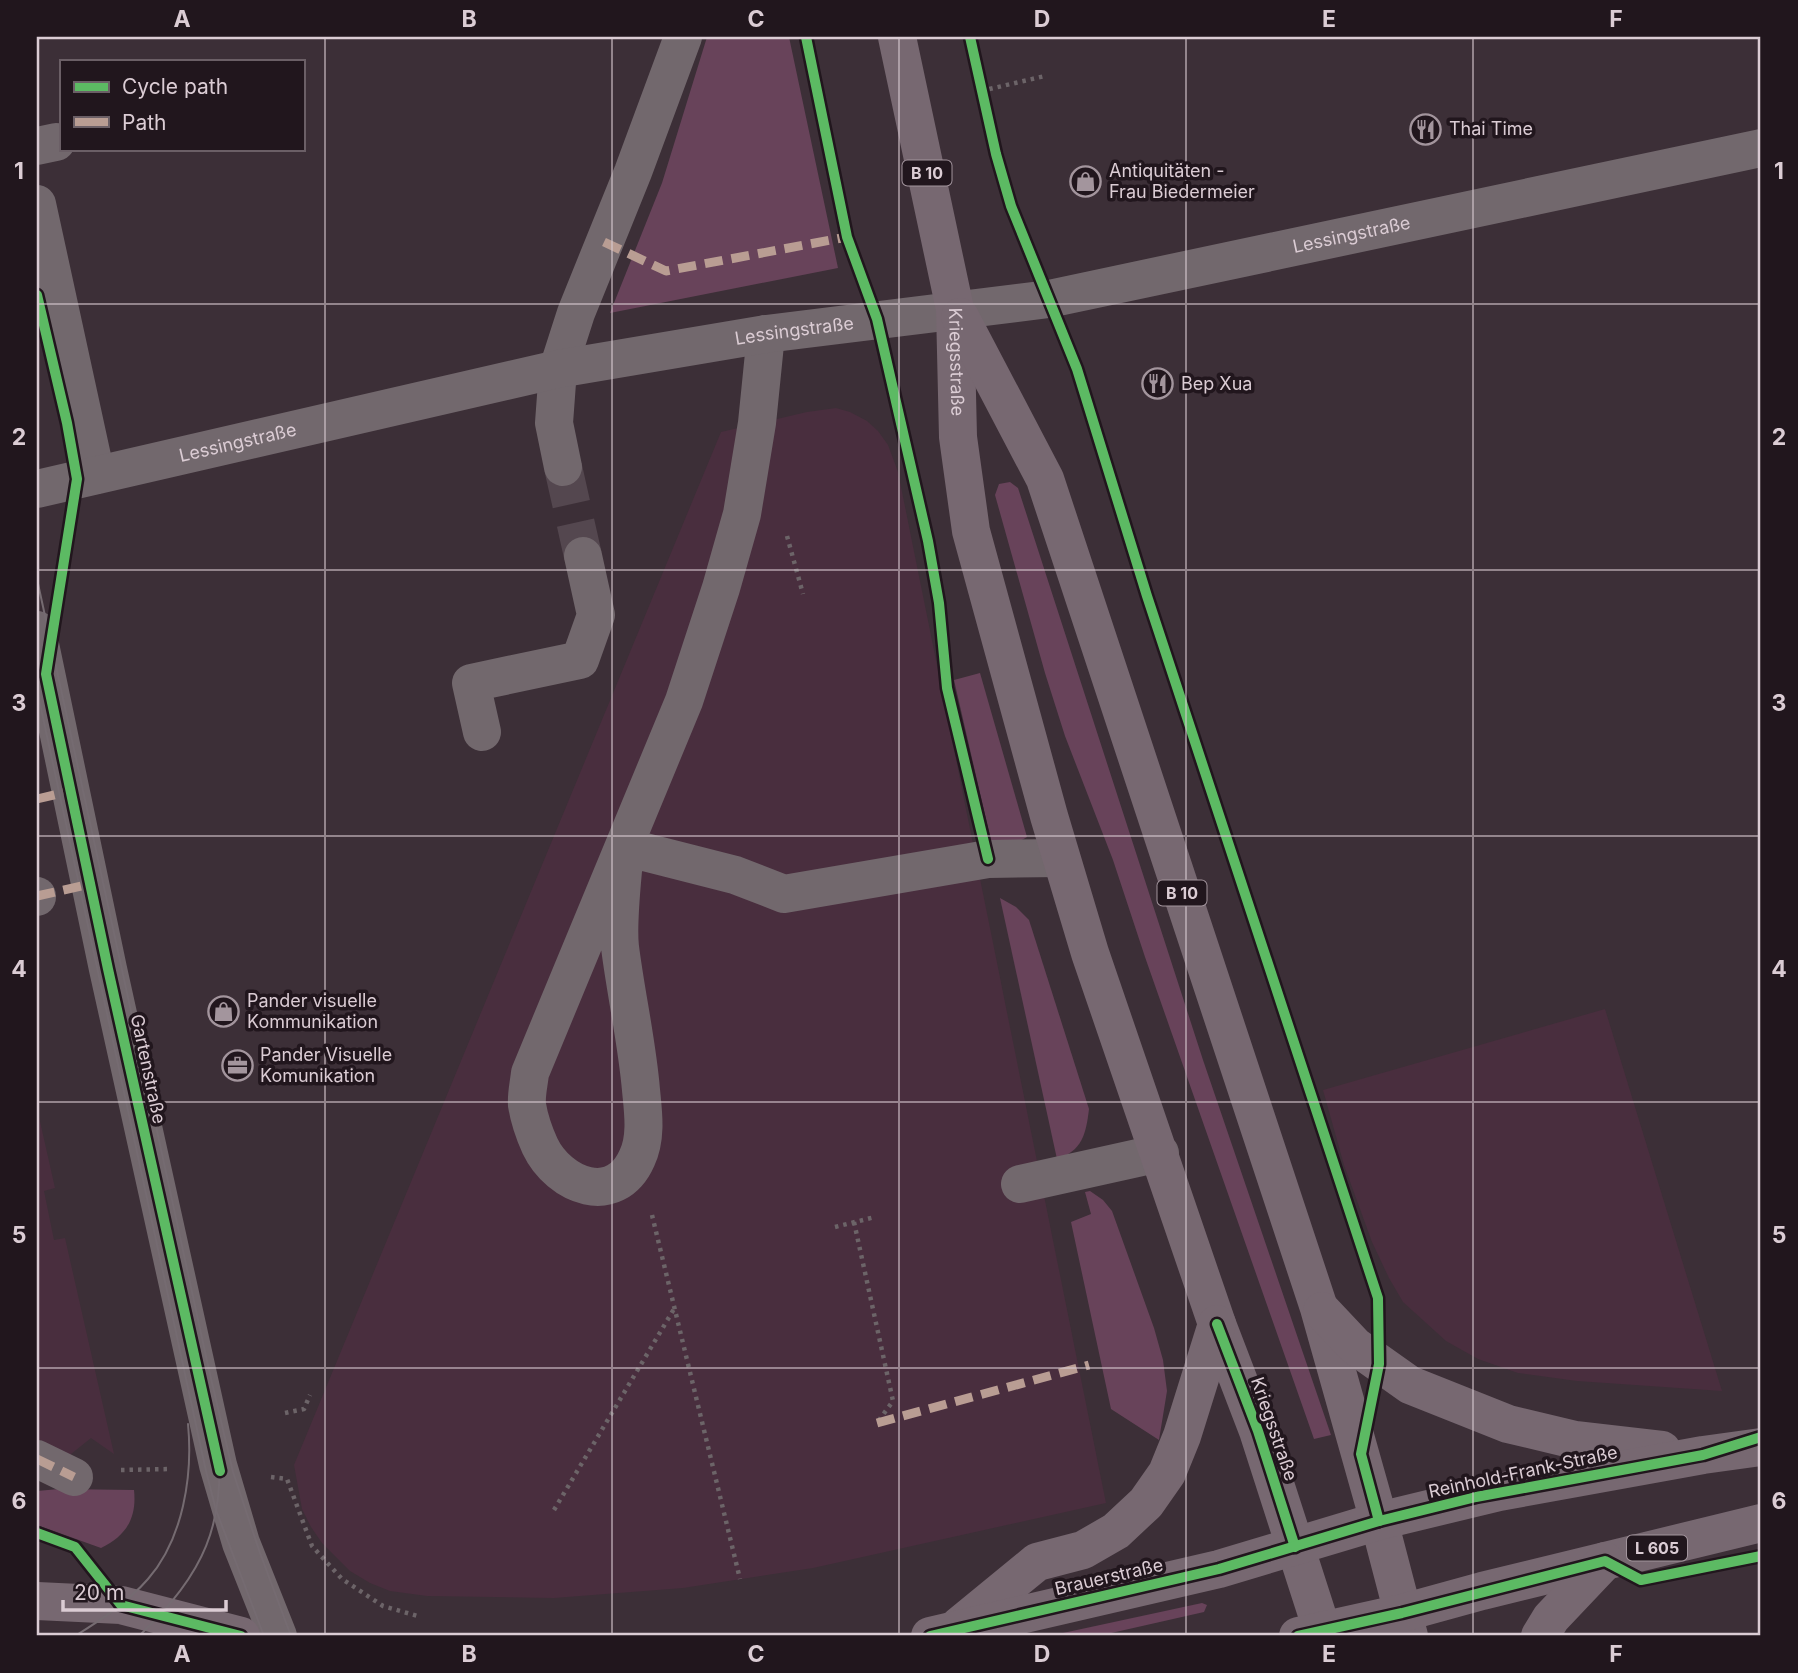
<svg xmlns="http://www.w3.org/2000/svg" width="1798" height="1673" viewBox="0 0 1798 1673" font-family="Inter,sans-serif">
<rect width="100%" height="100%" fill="#3c2f37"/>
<g fill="#492e3e">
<polygon points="836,408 850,412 867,421 878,431 888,445 898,472 1106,1503 813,1568 683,1588 554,1598 427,1596 390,1591 370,1583 350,1571 322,1543 311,1527 302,1509 294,1465 721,432 807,412"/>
<polygon points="1605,1009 1722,1391 1577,1381 1518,1373 1478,1359 1446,1341 1403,1302 1389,1278 1372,1242 1344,1165 1323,1090"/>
<polygon points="37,1108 55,1188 44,1191 54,1240 65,1238 114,1454 91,1438 56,1466 37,1470"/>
</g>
<g fill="#68435a">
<polygon points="707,37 789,37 838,268 610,313 662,183"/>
<polygon points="1010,482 1018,488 1203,1060 1331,1435 1314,1439 1145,957 1113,860 1065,736 1045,673 995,495 999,484"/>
<polygon points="980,673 1027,837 1004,850 991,841 954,680"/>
<path d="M1000 898 1016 907 1029 920 1089 1109C1086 1134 1082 1151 1057 1159Z"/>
<polygon points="1090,1191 1103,1200 1112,1211 1154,1328 1163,1360 1167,1391 1159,1440 1111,1409 1071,1222 1091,1214 1085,1192"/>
<path d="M59 1489 134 1490C137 1518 126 1536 101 1548L37 1525V1491Z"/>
<polygon points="1202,1603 1207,1605 1204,1612 1098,1636 1049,1636"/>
</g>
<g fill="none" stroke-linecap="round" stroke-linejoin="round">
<polyline stroke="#54474f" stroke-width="38" stroke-dasharray="38 19" stroke-linecap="butt" points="563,467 583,556"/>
<g stroke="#6c6468" stroke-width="4.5" stroke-dasharray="3.5 5" stroke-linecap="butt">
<polyline points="981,91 1045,76"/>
<polyline points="787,536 803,594"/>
<polyline points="652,1215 740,1579"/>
<polyline points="854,1222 893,1401 877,1423"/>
<polyline points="835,1227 875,1217"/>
<polyline points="285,1413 304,1409 310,1395"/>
<polyline points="121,1470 171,1469"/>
<polyline points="271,1477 287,1479 312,1546 342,1579 383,1606 421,1617"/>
<polyline points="554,1510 674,1309"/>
</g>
<g stroke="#72686d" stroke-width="38">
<polyline points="37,146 56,142"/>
<polyline points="37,204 96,475"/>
<path d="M766 334 757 423 742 514 721 588 684 701 530 1073C529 1083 526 1095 527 1105 529 1117 535 1135 540 1146 559 1186 615 1208 637 1158 647 1137 643 1111 641 1090 637 1042 626 995 620 947 617 920 623 876 625 847L735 875 784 894 988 859 1061 858"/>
<polyline points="563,467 554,423 558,369 576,313 633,172 683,37"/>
<path id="s1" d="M37 489 558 369 766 334 1049 299 1761 148"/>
<polyline points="37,630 108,969 218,1465 241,1543 278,1636"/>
<polyline points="482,732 471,683 580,660 596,615 583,556"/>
<polyline points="37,897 37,896"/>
<polyline points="1020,1184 1160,1153"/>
<polyline points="37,1459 74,1477"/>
</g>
<g stroke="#776871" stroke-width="38">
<path id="s2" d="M897 37 955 309 958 437 971 531 1049 816 1090 953 1217 1324 1258 1431 1324 1636"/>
<polyline points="960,317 1045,479 1319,1308 1379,1521 1409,1636"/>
<polyline points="1322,1311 1355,1346 1410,1385 1508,1424 1575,1440 1662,1450"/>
<polyline points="37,1601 121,1605 241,1636"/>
<polyline points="959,1626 1037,1562 1083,1550 1116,1531 1146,1503 1167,1473 1182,1436 1217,1324"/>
<polyline points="930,1636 1219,1569 1379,1521 1499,1492 1703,1455 1761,1447"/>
<polyline points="1298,1636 1402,1613 1482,1591 1761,1523"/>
<polyline points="1540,1636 1551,1618 1605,1561"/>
</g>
<g stroke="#756b71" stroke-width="2">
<polyline points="37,579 209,1370 233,1472 260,1553 291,1636"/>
<polyline points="37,690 206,1471 216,1510 264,1636"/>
<path d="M75 1636C101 1620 128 1602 148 1579 183 1539 193 1476 188 1424"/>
<path d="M139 1636C203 1576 228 1523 217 1434"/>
</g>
<g stroke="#b99d93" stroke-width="9" stroke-dasharray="18 9" stroke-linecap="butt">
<polyline points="604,242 666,271 847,237"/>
<polyline points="37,799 70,791"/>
<polyline points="37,896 90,884"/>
<polyline points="877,1423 1089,1365"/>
<polyline points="37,1459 74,1477"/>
</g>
<defs>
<g id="cycleway">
<polyline points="806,37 847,237 877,319 928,541 939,603 947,688 988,859"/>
<polyline points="970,37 996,154 1011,206 1077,369 1147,596 1378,1298 1379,1364 1361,1454 1379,1521"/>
<polyline points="37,295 67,423 77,479 46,674 108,969 220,1471"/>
<polyline points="1217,1324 1258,1431 1295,1547"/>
<polyline points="37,1533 75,1547 121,1605 241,1636"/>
<polyline points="930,1636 1219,1569 1379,1521 1476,1497 1703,1455 1761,1437"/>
<polyline points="1298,1636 1402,1613 1605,1561 1641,1580 1761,1556"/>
</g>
</defs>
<use href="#cycleway" stroke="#21161d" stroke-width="15"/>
<use href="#cycleway" stroke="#5cba63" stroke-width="10"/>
</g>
<path fill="none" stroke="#dbccd4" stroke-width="2" stroke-opacity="0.55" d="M325 37V1636M612 37V1636M899 37V1636M1186 37V1636M1473 37V1636M37 304H1761M37 570H1761M37 836H1761M37 1102H1761M37 1368H1761"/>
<defs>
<symbol id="restaurant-ring" viewBox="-11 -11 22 22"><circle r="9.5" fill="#21161d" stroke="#a3959d" stroke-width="1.5"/><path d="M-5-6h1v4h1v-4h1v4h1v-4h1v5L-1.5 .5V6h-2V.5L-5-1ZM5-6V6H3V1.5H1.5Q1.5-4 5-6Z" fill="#a3959d"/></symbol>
<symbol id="shop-ring" viewBox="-11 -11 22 22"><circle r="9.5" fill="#21161d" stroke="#a3959d" stroke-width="1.5"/><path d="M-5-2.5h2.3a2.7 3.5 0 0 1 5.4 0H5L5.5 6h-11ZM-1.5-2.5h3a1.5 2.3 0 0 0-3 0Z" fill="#a3959d"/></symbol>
<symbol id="office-ring" viewBox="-11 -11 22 22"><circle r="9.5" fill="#21161d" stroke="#a3959d" stroke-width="1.5"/><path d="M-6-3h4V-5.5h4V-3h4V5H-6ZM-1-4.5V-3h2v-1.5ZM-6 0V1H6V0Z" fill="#a3959d"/></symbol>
</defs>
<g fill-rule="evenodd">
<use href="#restaurant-ring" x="1408" y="112" width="35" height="35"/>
<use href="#shop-ring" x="1068" y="164" width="35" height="35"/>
<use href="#restaurant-ring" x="1140" y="366" width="35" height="35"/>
<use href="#shop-ring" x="206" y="994" width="35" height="35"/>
<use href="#office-ring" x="220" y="1048" width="35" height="35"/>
</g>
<g text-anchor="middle" stroke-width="7" stroke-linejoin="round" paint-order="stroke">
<g fill="#21161d" stroke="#a3959d" stroke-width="2">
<rect x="902.5" y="160.5" width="49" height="25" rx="5"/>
<rect x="1157.5" y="880.5" width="49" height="25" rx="5"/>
<rect x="1627" y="1535.5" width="60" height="25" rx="5"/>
</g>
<g font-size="16" font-weight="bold" fill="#dbccd4">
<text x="927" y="179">B 10</text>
<text x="1182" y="899">B 10</text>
<text x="1657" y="1554">L 605</text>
</g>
<g font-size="18" fill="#dbccd4" stroke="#21161d" text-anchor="start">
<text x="1449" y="135">Thai Time</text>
<text x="1109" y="177">Antiquitäten -<tspan x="1109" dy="21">Frau Biedermeier</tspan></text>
<text x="1181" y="390">Bep Xua</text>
<text x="247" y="1007">Pander visuelle<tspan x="247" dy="21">Kommunikation</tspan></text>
<text x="260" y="1061">Pander Visuelle<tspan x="260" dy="21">Komunikation</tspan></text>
</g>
<g font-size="18" fill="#dbccd4" stroke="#21161d">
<text dy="6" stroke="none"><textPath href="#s1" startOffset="1340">Lessingstraße</textPath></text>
<text dy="6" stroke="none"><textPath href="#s1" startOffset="774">Lessingstraße</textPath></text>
<text dy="6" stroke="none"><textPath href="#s2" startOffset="331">Kriegsstraße</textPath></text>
<text dy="6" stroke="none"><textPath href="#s1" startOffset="206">Lessingstraße</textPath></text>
<text transform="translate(148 1069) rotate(78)" y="6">Gartenstraße</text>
<text transform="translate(1274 1429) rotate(71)" y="6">Kriegsstraße</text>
<text transform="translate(1523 1472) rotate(-12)" y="6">Reinhold-Frank-Straße</text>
<text transform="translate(1109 1577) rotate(-13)" y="6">Brauerstraße</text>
</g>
</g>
<rect width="1798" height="1673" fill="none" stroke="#21161d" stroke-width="77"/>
<rect x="60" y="60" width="245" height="91" fill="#21161d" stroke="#6b5f66" stroke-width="2"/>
<rect x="74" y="82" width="35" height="10" fill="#5cba63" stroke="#6b5f66" stroke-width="2"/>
<text x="122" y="94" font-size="21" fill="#dbccd4">Cycle path</text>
<rect x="74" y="117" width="35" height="10" fill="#b99d93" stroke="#6b5f66" stroke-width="2"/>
<text x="122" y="130" font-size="21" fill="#dbccd4">Path</text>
<path d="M63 1600v10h163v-10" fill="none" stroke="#dbccd4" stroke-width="3.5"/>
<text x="74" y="1600" font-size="21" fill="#dbccd4" stroke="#21161d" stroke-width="5" paint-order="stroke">20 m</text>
<rect x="38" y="38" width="1721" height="1596" fill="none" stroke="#dbccd4" stroke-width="2.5"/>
<g font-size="23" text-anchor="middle" font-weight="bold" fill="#dbccd4">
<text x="182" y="27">A</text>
<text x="469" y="27">B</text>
<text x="756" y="27">C</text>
<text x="1042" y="27">D</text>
<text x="1329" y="27">E</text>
<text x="1616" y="27">F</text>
<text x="19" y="179">1</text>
<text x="1779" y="179">1</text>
<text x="19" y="445">2</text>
<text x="1779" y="445">2</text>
<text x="19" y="711">3</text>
<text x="1779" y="711">3</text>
<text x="19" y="977">4</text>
<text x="1779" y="977">4</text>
<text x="19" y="1243">5</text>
<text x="1779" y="1243">5</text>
<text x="19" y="1509">6</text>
<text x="1779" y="1509">6</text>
<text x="182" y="1662">A</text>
<text x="469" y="1662">B</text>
<text x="756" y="1662">C</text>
<text x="1042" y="1662">D</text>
<text x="1329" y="1662">E</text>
<text x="1616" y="1662">F</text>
</g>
</svg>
